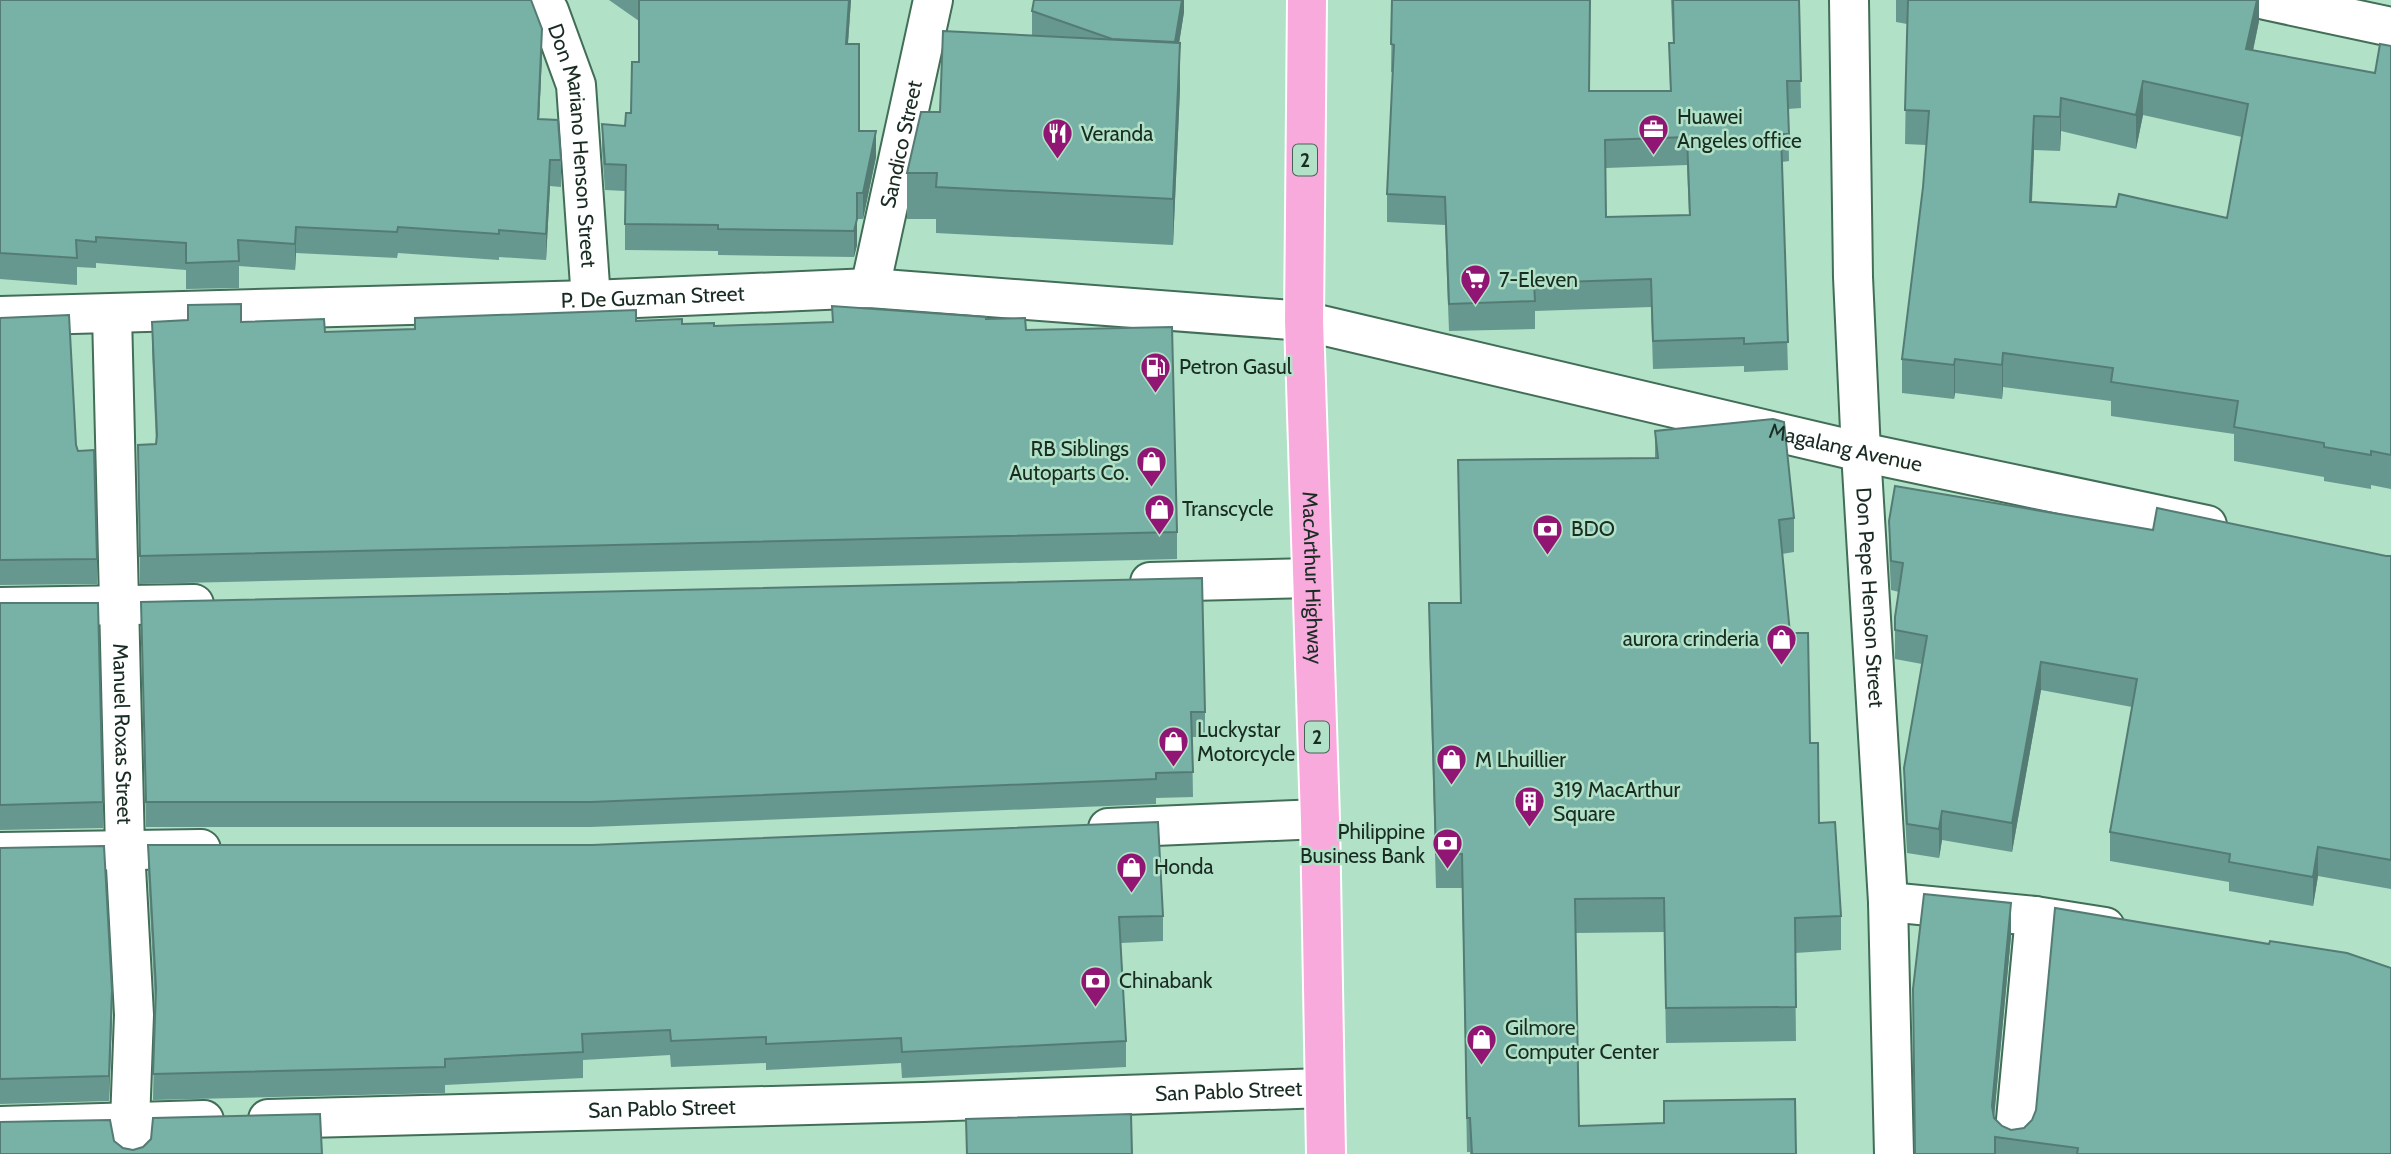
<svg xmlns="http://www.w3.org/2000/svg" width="2391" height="1154" viewBox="0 0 2391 1154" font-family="Cabin,sans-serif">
<rect width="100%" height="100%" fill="#b1e1c7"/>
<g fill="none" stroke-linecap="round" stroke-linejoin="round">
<defs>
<g id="minor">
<path id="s1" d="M535 0 549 11 576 85 591 300"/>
<path id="s2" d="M1849 0 1853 277 1861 452 1888 902 1894 1154"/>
<polyline points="2265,0 2391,27"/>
<path id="s3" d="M870 288 933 0"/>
<path id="s4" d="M112 314 125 849 134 1015 130 1122 132 1154"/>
<path id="s5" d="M0 316 591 300 870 288 1304 321 1861 452 2207 525"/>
<polyline points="1150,582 1311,578"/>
<polyline points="0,607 194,604"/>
<polyline points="1108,828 1320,819"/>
<polyline points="0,852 201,849"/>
<polyline points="1888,902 2035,916 2105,927"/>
<path id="s6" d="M268 1119 923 1102 1324 1088"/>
<polyline points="0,1126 204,1120"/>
<polyline points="2014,1141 2035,916"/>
</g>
<g id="highway">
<path id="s7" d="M1307 0 1304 321 1320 819 1326 1154"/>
</g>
</defs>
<use href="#minor" stroke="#426e58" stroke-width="42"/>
<use href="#highway" stroke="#fff" stroke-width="42"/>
<use href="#minor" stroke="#fff" stroke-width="38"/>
<use href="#highway" stroke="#f9aadd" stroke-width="38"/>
</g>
<g fill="#67988f" fill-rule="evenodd">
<polygon points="0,0 542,55 539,119 561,160 561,187 550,186 546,260 499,257 499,260 398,253 397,258 296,253 295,270 239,266 239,288 186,289 186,270 96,263 96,268 77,267 77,285 0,279"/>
<polygon points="609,0 851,0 848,44 859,131 876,157 863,219 857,219 857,245 854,257 718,255 718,251 625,250 625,191 605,190 602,150 602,124 625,126 631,113 639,62 639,21"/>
<polygon points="1184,0 1184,12 1179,43 1180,89 1173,245 936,233 936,219 907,219 907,173 940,112 1032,36 1032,11"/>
<path d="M1392 0 1589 91H1670L1669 43H1673L1671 0H1799L1801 108 1788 109 1789 161 1782 162 1788 370 1744 372V366L1653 369 1651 307 1535 311V329L1449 331 1445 225 1387 222V194L1393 72H1391ZM1687 165 1689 215 1606 217V168Z"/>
<path d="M1896 0H2259V21L2253 51 2375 73 2391 46V489L2371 485V489L2324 481V477L2234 461V434L2111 416V401L2003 387 2002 399 1955 393 1954 399 1902 393V359L1923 187 1926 145 1905 144 1907 24 1896 22ZM2143 115 2242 137 2227 218 2032 202 2034 150 2060 151 2061 131 2136 149Z"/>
<polygon points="832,306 986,319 1026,330 1177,532 1177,559 140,584 138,445 156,444 152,350 152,322 241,322 325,332 636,321 714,326 832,322"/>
<polygon points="0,318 76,445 97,559 97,584 0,585"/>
<polygon points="1655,431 1794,518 1794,552 1782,554 1790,633 1810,743 1819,823 1841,916 1841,950 1795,953 1796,1041 1666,1043 1664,932 1576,933 1579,1126 1796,1154 1470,1154 1470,1152 1467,1152 1462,888 1436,888 1429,638 1429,603 1461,603 1458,460 1655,458"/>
<polygon points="1889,521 2153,530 2391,556 2391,889 2318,876 2313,906 2229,891 2229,882 2110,861 2110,832 2132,707 2041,690 2012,852 1942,840 1939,858 1907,853 1904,797 1904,768 1922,664 1895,659 1895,617 1899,592 1891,590 1889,550"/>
<polygon points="141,602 1205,712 1205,737 1192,737 1193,797 1156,798 1156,804 591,827 146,827"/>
<polygon points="0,603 103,802 103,828 0,830"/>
<polygon points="148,845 1163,916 1163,941 1121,943 1126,1041 1126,1067 902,1078 901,1063 766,1070 766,1063 671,1067 670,1055 583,1060 583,1078 445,1085 445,1093 153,1100 155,1004 148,871"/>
<polygon points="0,848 112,1015 109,1101 0,1104"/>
<polygon points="2011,936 1994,1117 2002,1126 2011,1130 2391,1154 1914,1154"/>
</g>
<g fill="#547c74">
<polygon points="849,0 851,0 846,70 846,44"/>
<polygon points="1182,0 1184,0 1184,12 1172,88 1172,61"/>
<polygon points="2257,0 2259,0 2259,21 2246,83 2246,49"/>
<polygon points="542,29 542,55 538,145 538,119"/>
<polygon points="1180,43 1180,89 1173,245 1173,199"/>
<polygon points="2143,81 2143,115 2136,149 2136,115"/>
<polygon points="2061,98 2061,131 2060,151 2060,117"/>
<polygon points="2034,116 2034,150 2030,235 2030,202"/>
<polygon points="876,131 876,157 863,219 863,193"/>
<polygon points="550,160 550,186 546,260 546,234"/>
<polygon points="857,219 857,245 854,257 854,231"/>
<polygon points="296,227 296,253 295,270 295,244"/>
<polygon points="2003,353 2003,387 2002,399 2002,365"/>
<polygon points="1955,359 1955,393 1954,399 1954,365"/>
<polygon points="2041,662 2041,690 2012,852 2012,823"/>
<polygon points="1942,811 1942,840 1939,858 1939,829"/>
<polygon points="2318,847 2318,876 2313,906 2313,877"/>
<polygon points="2011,903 2011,936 1992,1139 1992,1106"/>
<polygon points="112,990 112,1015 109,1101 109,1076"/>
</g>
<g fill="#78b1a6" stroke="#547c74" stroke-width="2" fill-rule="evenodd">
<polygon points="0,0 531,0 542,29 538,119 558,120 561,160 550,160 546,234 499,230 499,234 398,227 397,232 296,227 295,244 238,240 239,261 186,263 186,243 96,237 96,242 76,240 77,258 0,253"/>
<polygon points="639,0 849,0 846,44 859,44 859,131 876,131 863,193 857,193 857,219 854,231 718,229 718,225 625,224 626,165 605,164 602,124 625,126 626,113 631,113 632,62 639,62"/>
<polygon points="1034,0 1182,0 1175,42 1112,39 1032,11"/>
<path d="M1392 0H1590L1589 91H1671L1669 43H1674L1673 0H1799L1801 81H1787L1789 134H1781L1788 342 1744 344V338L1653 341 1651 279 1534 283 1535 301 1449 304 1445 197 1387 194 1394 45 1391 44ZM1687 137 1690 215 1606 217 1605 140Z"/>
<path d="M1908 0H2257L2246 49 2375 73 2380 44 2391 46V455L2371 451V455L2324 447V443L2234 427 2238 401 2111 382 2113 368 2003 353 2002 365 1955 359 1954 365 1902 359 1923 187 1929 111 1905 110ZM2143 81 2248 104 2227 218 2119 194 2116 207 2030 202 2034 116 2060 117 2061 98 2136 115Z"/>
<polygon points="943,31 1180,43 1173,199 936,187 937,173 907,173 921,112 940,112"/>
<polygon points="241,304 241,322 324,319 325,332 415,329 415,318 636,310 636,321 682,319 682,324 714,323 714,326 833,322 832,306 986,317 986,319 1025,318 1026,330 1172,327 1177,532 140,556 138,445 156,444 157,435 152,322 188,320 188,305"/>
<polygon points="69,315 76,445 78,451 94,450 97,559 0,560 0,318"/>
<polygon points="1773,419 1784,422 1794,518 1779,520 1790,633 1808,633 1810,743 1818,743 1819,823 1835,822 1841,916 1795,918 1796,1007 1666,1008 1664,898 1575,899 1579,1126 1664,1123 1664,1101 1795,1099 1796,1154 1472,1154 1470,1118 1467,1118 1462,854 1436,854 1429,603 1461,603 1458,460 1658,458 1655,431"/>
<polygon points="1895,486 2153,530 2157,508 2386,556 2391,556 2391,860 2318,847 2313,877 2229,862 2230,854 2110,832 2137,679 2041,662 2012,823 1942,811 1939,829 1907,824 1904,768 1927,636 1895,630 1895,617 1903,563 1891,561 1889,521"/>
<polygon points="1202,578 1205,712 1191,712 1193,772 1156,773 1156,779 591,802 146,802 141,602"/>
<polygon points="0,603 98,603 103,802 0,805"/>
<polygon points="1158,822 1163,916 1119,917 1126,1041 902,1052 901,1038 766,1044 766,1037 671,1041 670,1030 582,1034 583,1052 445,1059 445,1067 153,1074 156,988 148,845 592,845"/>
<polygon points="104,846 112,990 109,1076 0,1079 0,848"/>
<polygon points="1924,894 2011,903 1992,1106 1994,1118 2002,1126 2011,1130 2024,1128 2032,1120 2036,1110 2055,908 2269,944 2270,941 2347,953 2391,968 2391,1154 2077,1154 2078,1148 1995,1137 1995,1154 1915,1154 1913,989"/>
<polygon points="320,1114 322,1154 0,1154 0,1122 110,1120 114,1141 123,1148 133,1150 143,1147 151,1139 153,1118"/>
<polygon points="1131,1114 1132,1154 967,1154 966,1119"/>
</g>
<defs>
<symbol id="office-pin" viewBox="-11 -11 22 30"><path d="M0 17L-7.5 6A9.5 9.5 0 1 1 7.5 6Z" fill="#911673" stroke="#b1e1c7"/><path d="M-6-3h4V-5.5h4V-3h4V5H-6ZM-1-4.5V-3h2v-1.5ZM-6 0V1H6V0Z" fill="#fff"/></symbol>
<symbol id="restaurant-pin" viewBox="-11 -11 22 30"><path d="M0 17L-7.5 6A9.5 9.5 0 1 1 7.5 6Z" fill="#911673" stroke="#b1e1c7"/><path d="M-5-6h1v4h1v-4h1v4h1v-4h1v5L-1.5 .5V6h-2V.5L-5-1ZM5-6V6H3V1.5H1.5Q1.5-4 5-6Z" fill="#fff"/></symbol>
<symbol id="supermarket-pin" viewBox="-11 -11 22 30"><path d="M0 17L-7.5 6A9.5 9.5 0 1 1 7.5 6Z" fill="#911673" stroke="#b1e1c7"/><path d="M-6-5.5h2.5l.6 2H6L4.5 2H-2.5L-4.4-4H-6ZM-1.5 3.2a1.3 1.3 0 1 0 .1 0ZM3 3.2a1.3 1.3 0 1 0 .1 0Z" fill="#fff"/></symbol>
<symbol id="fuel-pin" viewBox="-11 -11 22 30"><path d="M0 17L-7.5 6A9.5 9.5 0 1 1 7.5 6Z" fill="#911673" stroke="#b1e1c7"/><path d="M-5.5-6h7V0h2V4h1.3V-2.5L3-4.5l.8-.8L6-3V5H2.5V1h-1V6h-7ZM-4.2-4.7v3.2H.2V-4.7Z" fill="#fff"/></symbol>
<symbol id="shop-pin" viewBox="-11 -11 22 30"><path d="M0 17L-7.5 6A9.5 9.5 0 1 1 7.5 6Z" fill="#911673" stroke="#b1e1c7"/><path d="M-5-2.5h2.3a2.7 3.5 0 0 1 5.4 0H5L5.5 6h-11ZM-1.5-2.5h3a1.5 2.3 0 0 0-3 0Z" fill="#fff"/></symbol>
<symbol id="bank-pin" viewBox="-11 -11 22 30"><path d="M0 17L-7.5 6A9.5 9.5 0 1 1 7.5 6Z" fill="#911673" stroke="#b1e1c7"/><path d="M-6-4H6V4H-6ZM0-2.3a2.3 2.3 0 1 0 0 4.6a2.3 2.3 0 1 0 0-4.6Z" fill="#fff"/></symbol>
<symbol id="building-pin" viewBox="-11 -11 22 30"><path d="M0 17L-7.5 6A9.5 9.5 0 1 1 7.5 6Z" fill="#911673" stroke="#b1e1c7"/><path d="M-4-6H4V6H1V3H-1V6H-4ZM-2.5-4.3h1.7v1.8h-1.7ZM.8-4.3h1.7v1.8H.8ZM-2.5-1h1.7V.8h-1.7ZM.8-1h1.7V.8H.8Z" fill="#fff"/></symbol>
</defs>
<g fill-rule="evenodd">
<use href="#office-pin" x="1636" y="112" width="35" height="47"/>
<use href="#restaurant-pin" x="1040" y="116" width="35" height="47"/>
<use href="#supermarket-pin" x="1458" y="262" width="35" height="47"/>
<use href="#fuel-pin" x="1138" y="350" width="35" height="47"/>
<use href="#shop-pin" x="1134" y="444" width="35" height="47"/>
<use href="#shop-pin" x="1142" y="492" width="35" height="47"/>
<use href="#bank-pin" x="1530" y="512" width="35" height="47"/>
<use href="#shop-pin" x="1764" y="622" width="35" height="47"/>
<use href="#shop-pin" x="1156" y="724" width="35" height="47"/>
<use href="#shop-pin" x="1434" y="742" width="35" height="47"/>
<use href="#building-pin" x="1512" y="784" width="35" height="47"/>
<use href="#bank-pin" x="1430" y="826" width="35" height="47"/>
<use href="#shop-pin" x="1114" y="850" width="35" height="47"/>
<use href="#bank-pin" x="1078" y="964" width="35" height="47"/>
<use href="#shop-pin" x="1464" y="1022" width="35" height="47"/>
</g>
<g text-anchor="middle" stroke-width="5" stroke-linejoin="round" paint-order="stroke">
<g fill="#b1e1c7" stroke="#476254" stroke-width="2">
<rect x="1293" y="144.5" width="24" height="31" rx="5"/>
<rect x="1305" y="721.5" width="24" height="31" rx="5"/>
</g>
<g font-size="19" font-weight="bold" fill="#192c22">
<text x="1305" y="167">2</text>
<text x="1317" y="744">2</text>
</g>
<g font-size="21" fill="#192c22" stroke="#b1e1c7" text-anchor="start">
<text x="1677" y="124">Huawei<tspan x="1677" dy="24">Angeles office</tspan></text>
<text x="1081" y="141">Veranda</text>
<text x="1499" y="287">7-Eleven</text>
<text x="1179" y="374">Petron Gasul</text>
<text x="1129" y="456" text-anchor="end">RB Siblings<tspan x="1129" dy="24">Autoparts Co.</tspan></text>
<text x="1182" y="516">Transcycle</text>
<text x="1571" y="536">BDO</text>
<text x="1759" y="646" text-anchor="end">aurora crinderia</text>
<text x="1197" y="737">Luckystar<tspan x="1197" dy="24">Motorcycle</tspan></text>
<text x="1475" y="767">M Lhuillier</text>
<text x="1553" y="797">319 MacArthur<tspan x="1553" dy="24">Square</tspan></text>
<text x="1425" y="839" text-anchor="end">Philippine<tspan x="1425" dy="24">Business Bank</tspan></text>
<text x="1154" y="874">Honda</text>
<text x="1119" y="988">Chinabank</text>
<text x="1505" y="1035">Gilmore<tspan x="1505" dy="24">Computer Center</tspan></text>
</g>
<g font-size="21" fill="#192c22" stroke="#b1e1c7">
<text dy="7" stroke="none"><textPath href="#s3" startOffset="147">Sandico Street</textPath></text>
<text dy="7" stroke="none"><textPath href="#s1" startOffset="156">Don Mariano Henson Street</textPath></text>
<text dy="7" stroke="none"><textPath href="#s5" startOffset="653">P. De Guzman Street</textPath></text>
<text dy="7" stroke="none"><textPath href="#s5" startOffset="1862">Magalang Avenue</textPath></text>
<text dy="7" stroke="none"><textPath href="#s7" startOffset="578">MacArthur Highway</textPath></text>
<text dy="7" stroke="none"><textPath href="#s2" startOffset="598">Don Pepe Henson Street</textPath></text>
<text dy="7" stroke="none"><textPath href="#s4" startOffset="420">Manuel Roxas Street</textPath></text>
<text dy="7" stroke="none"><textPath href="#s6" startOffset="961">San Pablo Street</textPath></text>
<text dy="7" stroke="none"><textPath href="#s6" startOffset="394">San Pablo Street</textPath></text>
</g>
</g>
</svg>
